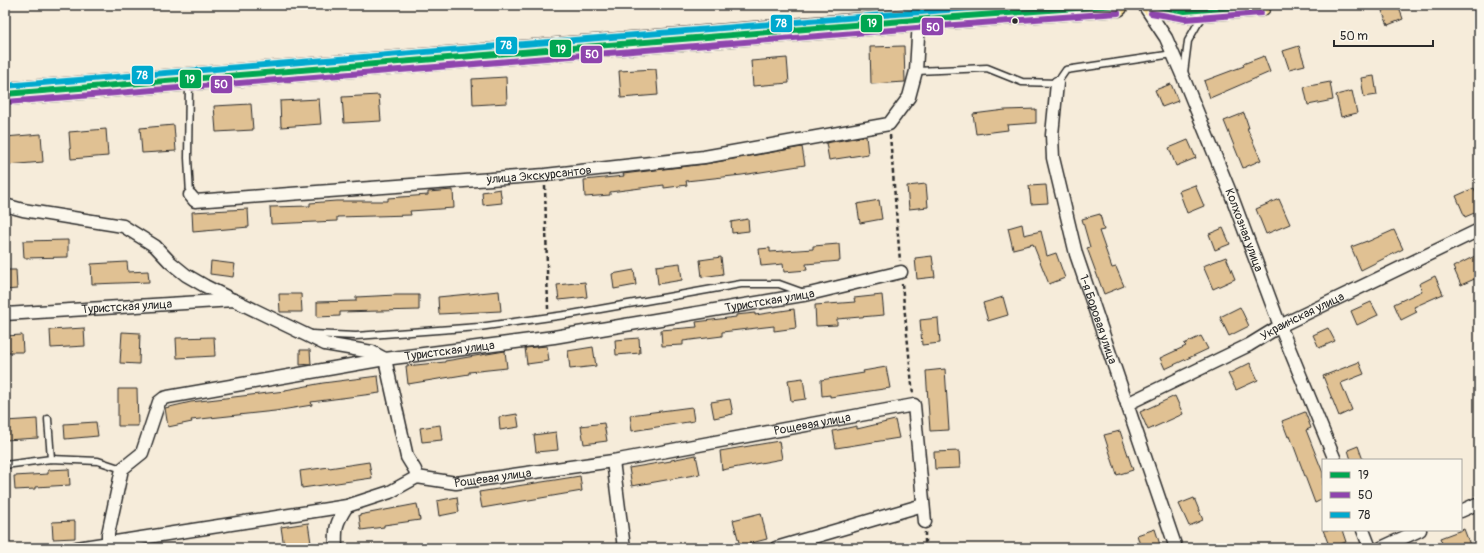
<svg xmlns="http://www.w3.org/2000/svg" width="1484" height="553" viewBox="0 0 1484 553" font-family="Pangolin,sans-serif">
<rect width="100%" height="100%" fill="#f6ecda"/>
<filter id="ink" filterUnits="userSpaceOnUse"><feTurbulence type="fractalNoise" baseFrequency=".025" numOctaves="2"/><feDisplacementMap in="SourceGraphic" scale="8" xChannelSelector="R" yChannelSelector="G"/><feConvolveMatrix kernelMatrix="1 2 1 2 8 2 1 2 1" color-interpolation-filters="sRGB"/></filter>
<g filter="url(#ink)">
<g fill="#e0c193" stroke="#2b2b2b">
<polygon points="1398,5 1403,19 1388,25 1382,11"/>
<polygon points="904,46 905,82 871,84 870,47"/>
<polygon points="1299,46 1305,65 1289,69 1283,51"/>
<polygon points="1264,56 1270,72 1210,98 1204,81 1244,66 1243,64"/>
<polygon points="787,58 789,83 753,86 751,61"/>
<polygon points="656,69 658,95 621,98 619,71"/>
<polygon points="1374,76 1377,95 1364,97 1361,78"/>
<polygon points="506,77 507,103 473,105 472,79"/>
<polygon points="1330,82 1333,100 1308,105 1304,87"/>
<polygon points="1171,84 1178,101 1162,107 1155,90"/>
<polygon points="1352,91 1357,113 1341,117 1336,95"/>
<polygon points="379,95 381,121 344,123 342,97"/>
<polygon points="319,99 321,124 281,127 280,101"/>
<polygon points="251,104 253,130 216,132 214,106"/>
<polygon points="1036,109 1036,123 1007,125 1008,130 976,134 973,114 1005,110"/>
<polygon points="1244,113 1249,128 1247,128 1261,160 1243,168 1224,121"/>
<polygon points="174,125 176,151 142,153 140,128"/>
<polygon points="106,129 108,156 71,159 69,132"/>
<polygon points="41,134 43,162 7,165 5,137"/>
<polygon points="866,136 868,154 829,160 826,143"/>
<polygon points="1188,140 1196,158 1176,166 1169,148"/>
<polygon points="802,147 805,165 742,175 686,181 687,185 664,188 664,185 610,192 610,195 585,197 584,180 624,176 623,174 705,164"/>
<polygon points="926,184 928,207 909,209 907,186"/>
<polygon points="1046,185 1048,203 1031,204 1029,186"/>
<polygon points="1195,185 1204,206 1187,213 1179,191"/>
<polygon points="1474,188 1479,200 1479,211 1465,217 1456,196"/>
<polygon points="500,189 502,203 483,205 482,192"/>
<polygon points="453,190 454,208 410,211 411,215 337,217 337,221 271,224 270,207 310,206 310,203 336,201 388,201 388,198 428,195 428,192"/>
<polygon points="1279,199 1290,224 1266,234 1256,209"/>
<polygon points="879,200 882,219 860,223 857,204"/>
<polygon points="248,209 249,227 193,232 192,212"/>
<polygon points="1100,214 1104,230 1099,231 1112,268 1116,267 1124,286 1104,294 1087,248 1090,247 1082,219"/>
<polygon points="748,219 749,231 732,233 731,222"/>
<polygon points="1022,224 1024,235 1041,231 1047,256 1056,253 1065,278 1049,284 1033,244 1013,249 1008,228"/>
<polygon points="1223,228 1230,244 1215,250 1209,234"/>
<polygon points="1394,230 1403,249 1361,270 1351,247 1367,241 1367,242"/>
<polygon points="68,240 68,257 24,258 23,241"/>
<polygon points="839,244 840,261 806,264 807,270 784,272 783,264 761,266 759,249 770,248 770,252 813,249 813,246"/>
<polygon points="932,256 935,277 917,279 915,258"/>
<polygon points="1475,256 1479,264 1479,277 1461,285 1453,267"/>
<polygon points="721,257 723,274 702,277 700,260"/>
<polygon points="1226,257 1235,279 1213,289 1203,266"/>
<polygon points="211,261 235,264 233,277 210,274"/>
<polygon points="127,262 128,272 148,271 149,282 92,284 91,264"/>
<polygon points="680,263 682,280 658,284 656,266"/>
<polygon points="5,270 16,270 17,289 5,290"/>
<polygon points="634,270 636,285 614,289 612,274"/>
<polygon points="1435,276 1443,294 1414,307 1417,312 1401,320 1394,304 1422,291 1419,284"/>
<polygon points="585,282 587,297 559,300 557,285"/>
<polygon points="499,291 501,311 439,314 438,297"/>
<polygon points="279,294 301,294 302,312 280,312"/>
<polygon points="396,295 419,295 419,310 340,312 340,316 317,317 317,302 356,301 356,297"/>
<polygon points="882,295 884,315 837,319 837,325 816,326 815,305 855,302 854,298"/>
<polygon points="1003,297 1008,315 988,321 983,303"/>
<polygon points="1371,302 1378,315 1357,325 1351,311"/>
<polygon points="1240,307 1249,326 1229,336 1220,317"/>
<polygon points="794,309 796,328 774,331 774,326 722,332 722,336 683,341 683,345 662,346 661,330 697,327 696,322 736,317 736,315 755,313 755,315"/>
<polygon points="938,318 940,343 922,345 920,320"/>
<polygon points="84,328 85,346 51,348 50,330"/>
<polygon points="1328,328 1335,341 1319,348 1313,335"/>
<polygon points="122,332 140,333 139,364 120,363"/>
<polygon points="22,335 23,352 5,352 5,336"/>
<polygon points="1201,336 1208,349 1165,369 1160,358 1186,346 1184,344"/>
<polygon points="214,337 215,356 177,358 176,338"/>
<polygon points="639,338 640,353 616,355 615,340"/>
<polygon points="547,346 549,361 527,364 525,348"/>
<polygon points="593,347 596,366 570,369 568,351"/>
<polygon points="300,350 310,350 311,364 300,365"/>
<polygon points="505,351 507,368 469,372 469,374 408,384 406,366 445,362 445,361"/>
<polygon points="1359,362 1364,374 1341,383 1352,410 1339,416 1323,376"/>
<polygon points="1250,363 1258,380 1236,390 1228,374"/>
<polygon points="886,367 890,388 830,397 830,395 822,396 821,380 864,373 863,371"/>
<polygon points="945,369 949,430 930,431 926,371"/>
<polygon points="378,376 380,393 311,402 312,405 275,411 191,420 192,422 168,427 165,408 191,402 285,391 285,390 323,383"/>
<polygon points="803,378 806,399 791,401 788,380"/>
<polygon points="118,389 137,389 138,426 118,426"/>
<polygon points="1175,396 1183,414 1148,430 1140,412"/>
<polygon points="730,399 733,414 714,418 711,402"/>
<polygon points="692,407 694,421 632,431 630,415"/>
<polygon points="1305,412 1311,428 1306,430 1323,473 1323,499 1315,503 1290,436 1288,437 1282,421"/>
<polygon points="517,414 519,427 500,430 499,417"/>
<polygon points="37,419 38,438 5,440 5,421"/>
<polygon points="895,420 899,438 836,448 833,431 857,426 857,429"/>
<polygon points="96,422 98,436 65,439 64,424"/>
<polygon points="604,423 607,441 584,444 581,426"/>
<polygon points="440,425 442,440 422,442 420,428"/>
<polygon points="1120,431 1133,470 1117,475 1104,435"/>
<polygon points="556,432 558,450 536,452 534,435"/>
<polygon points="779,441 782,459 722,470 720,451"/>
<polygon points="1358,446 1363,460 1351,460 1348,450"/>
<polygon points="959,451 960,468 935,469 934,452"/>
<polygon points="696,455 700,474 632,486 629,468 671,461 671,460"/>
<polygon points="369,462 372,478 302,488 300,471 329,467 329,468"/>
<polygon points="69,469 70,485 35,487 35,489 15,490 14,476 48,474 48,470"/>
<polygon points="580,476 582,491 482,508 479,492"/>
<polygon points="457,497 459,512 439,516 437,501"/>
<polygon points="1194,498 1203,520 1189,526 1179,504"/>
<polygon points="417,504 420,520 384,525 384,527 361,530 359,515"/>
<polygon points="761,513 767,539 740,546 733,520"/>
<polygon points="75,521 75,538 53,539 52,522"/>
<polygon points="308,523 311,543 284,547 281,527"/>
<polygon points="1155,529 1161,548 1141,548 1137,535"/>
<polygon points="1464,529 1470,545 1464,548 1444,548 1440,538"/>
<polygon points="1323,530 1342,530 1346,542 1330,548"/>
</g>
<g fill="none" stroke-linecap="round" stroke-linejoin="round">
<defs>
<g id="lane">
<polyline points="916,71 987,68 1022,82 1057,83 1066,70 1173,54"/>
<polyline points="1184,73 1188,41 1197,25 1205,14"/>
<polyline points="189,83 188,158 190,195"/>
<polyline points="311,334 356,336 479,327 572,314 741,284 779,284 804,293"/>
<polyline points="48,419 51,459"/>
<polyline points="5,465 51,459 98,461 122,469"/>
</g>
<g id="street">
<path id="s1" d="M1144 5 1166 38 1183 77 1232 197 1280 326 1335 460"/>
<path id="s2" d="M1057 83 1052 135 1053 158 1076 254 1176 548"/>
<path id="s3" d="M190 195 195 201 545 175 704 157 889 124 909 97 916 71 919 20"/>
<polyline points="5,205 23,210 123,226 155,246 170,262 186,275 205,286 233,300"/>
<path id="s4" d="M5 314 234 300 325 344 372 352 385 359 554 337 809 294 901 272"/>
<path id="s5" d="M1127 404 1249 345 1280 326 1479 230"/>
<polyline points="613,461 624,548"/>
<polyline points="1461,511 1479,503"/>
<polyline points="1363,530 1370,548"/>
<path id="s6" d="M77 548 347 506 390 492 417 477 456 483 613 461 914 405 925 522"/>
<polyline points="108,548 108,534 122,469 142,453 159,402 164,398 168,397 385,359 407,457 415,470 417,477"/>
<path d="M336 548C335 527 336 523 347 506"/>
<polyline points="776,548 923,505"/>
<polyline points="1381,548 1420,530"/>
</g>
<g id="highway">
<polyline points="1152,5 1185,11 1260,5"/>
<polyline points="5,94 940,18 1117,5"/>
</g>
</defs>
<use href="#lane" stroke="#2b2b2b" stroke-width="9"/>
<use href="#street" stroke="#2b2b2b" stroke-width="15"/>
<use href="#highway" stroke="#2b2b2b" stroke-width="25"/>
<g stroke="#2b2b2b" stroke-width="2.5" stroke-dasharray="4 3" stroke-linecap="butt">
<polyline points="890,135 900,261"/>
<polyline points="545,186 548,309"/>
<polyline points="902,284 913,395"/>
<polyline points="925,532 925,548"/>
</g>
<use href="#lane" stroke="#fbf7ec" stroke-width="6"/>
<use href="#street" stroke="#fbf7ec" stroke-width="12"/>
<use href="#highway" stroke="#fbdf96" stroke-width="22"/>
<defs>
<g id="bus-1">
<polyline points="1152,5 1185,11 1260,5"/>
<polyline points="5,94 940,18 1117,5"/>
</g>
<g id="bus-2">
<polyline points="1151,13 1185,19 1261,13"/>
<polyline points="6,102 941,26 1118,13"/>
</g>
<polyline id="bus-3" points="5,86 1008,5"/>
</defs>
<use href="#bus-1" stroke="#fbf7ec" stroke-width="9"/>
<use href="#bus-2" stroke="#fbf7ec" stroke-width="9"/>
<use href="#bus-3" stroke="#fbf7ec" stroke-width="9"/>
<use href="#bus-1" stroke="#00a651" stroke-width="6"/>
<use href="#bus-2" stroke="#8e44ad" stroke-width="6"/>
<use href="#bus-3" stroke="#00a9ce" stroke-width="6"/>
</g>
</g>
<circle fill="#2b2b2b" stroke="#fbf7ec" stroke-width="1.5" cx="1015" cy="21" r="3.5"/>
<g text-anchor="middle" stroke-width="3" stroke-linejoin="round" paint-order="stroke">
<g font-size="12" fill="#2b2b2b" stroke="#fbf7ec">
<text dy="4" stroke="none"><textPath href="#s3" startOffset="353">улица Экскурсантов</textPath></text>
<text dy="4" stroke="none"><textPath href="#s1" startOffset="247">Колхозная улица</textPath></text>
<text dy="4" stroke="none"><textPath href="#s4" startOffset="782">Туристская улица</textPath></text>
<text dy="4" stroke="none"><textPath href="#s4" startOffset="122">Туристская улица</textPath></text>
<text dy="4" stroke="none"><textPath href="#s5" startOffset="196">Украинская улица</textPath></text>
<text dy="4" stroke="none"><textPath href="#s2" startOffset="243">1-я Боровая улица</textPath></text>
<text dy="4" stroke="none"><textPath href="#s4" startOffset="458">Туристская улица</textPath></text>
<text dy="4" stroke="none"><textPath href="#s6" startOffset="750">Рощевая улица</textPath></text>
<text dy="4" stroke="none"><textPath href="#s6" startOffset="426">Рощевая улица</textPath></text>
</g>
</g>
<g stroke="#fbf7ec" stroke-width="1.5">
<rect x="770" y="14" width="23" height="19" rx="4" fill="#00a9ce"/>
<rect x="860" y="14" width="23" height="19" rx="4" fill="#00a651"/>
<rect x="921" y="17" width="23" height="19" rx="4" fill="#8e44ad"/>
<rect x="495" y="36" width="23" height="19" rx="4" fill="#00a9ce"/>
<rect x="549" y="39" width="23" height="19" rx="4" fill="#00a651"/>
<rect x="580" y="45" width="23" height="19" rx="4" fill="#8e44ad"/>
<rect x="131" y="65" width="23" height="20" rx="4" fill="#00a9ce"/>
<rect x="179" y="69" width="23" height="20" rx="4" fill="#00a651"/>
<rect x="210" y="75" width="23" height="19" rx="4" fill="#8e44ad"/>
</g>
<g font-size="11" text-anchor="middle" font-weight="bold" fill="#fff">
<text x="781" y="27">78</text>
<text x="872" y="27">19</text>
<text x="933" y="31">50</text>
<text x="506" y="49">78</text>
<text x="561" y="53">19</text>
<text x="592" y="58">50</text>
<text x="142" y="79">78</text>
<text x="190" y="83">19</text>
<text x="221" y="88">50</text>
</g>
<rect width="1484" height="553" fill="none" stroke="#fbf7ec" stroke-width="20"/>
<rect x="10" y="10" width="1464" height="533" fill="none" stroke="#2b2b2b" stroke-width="1.5" filter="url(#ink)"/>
<rect x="1322" y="459" width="140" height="72" fill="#fbf7ec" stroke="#a8a59f"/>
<rect x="1330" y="472" width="20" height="6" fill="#00a651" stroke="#a8a59f"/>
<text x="1358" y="479" font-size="12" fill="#2b2b2b">19</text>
<rect x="1330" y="492" width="20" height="6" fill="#8e44ad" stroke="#a8a59f"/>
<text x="1358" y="499" font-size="12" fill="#2b2b2b">50</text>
<rect x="1330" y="512" width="20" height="6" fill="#00a9ce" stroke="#a8a59f"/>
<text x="1358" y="519" font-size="12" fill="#2b2b2b">78</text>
<path d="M1334 40v6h99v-6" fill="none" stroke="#2b2b2b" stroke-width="2"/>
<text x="1340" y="40" font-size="12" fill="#2b2b2b" stroke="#fbf7ec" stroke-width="3" paint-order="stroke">50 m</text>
</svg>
